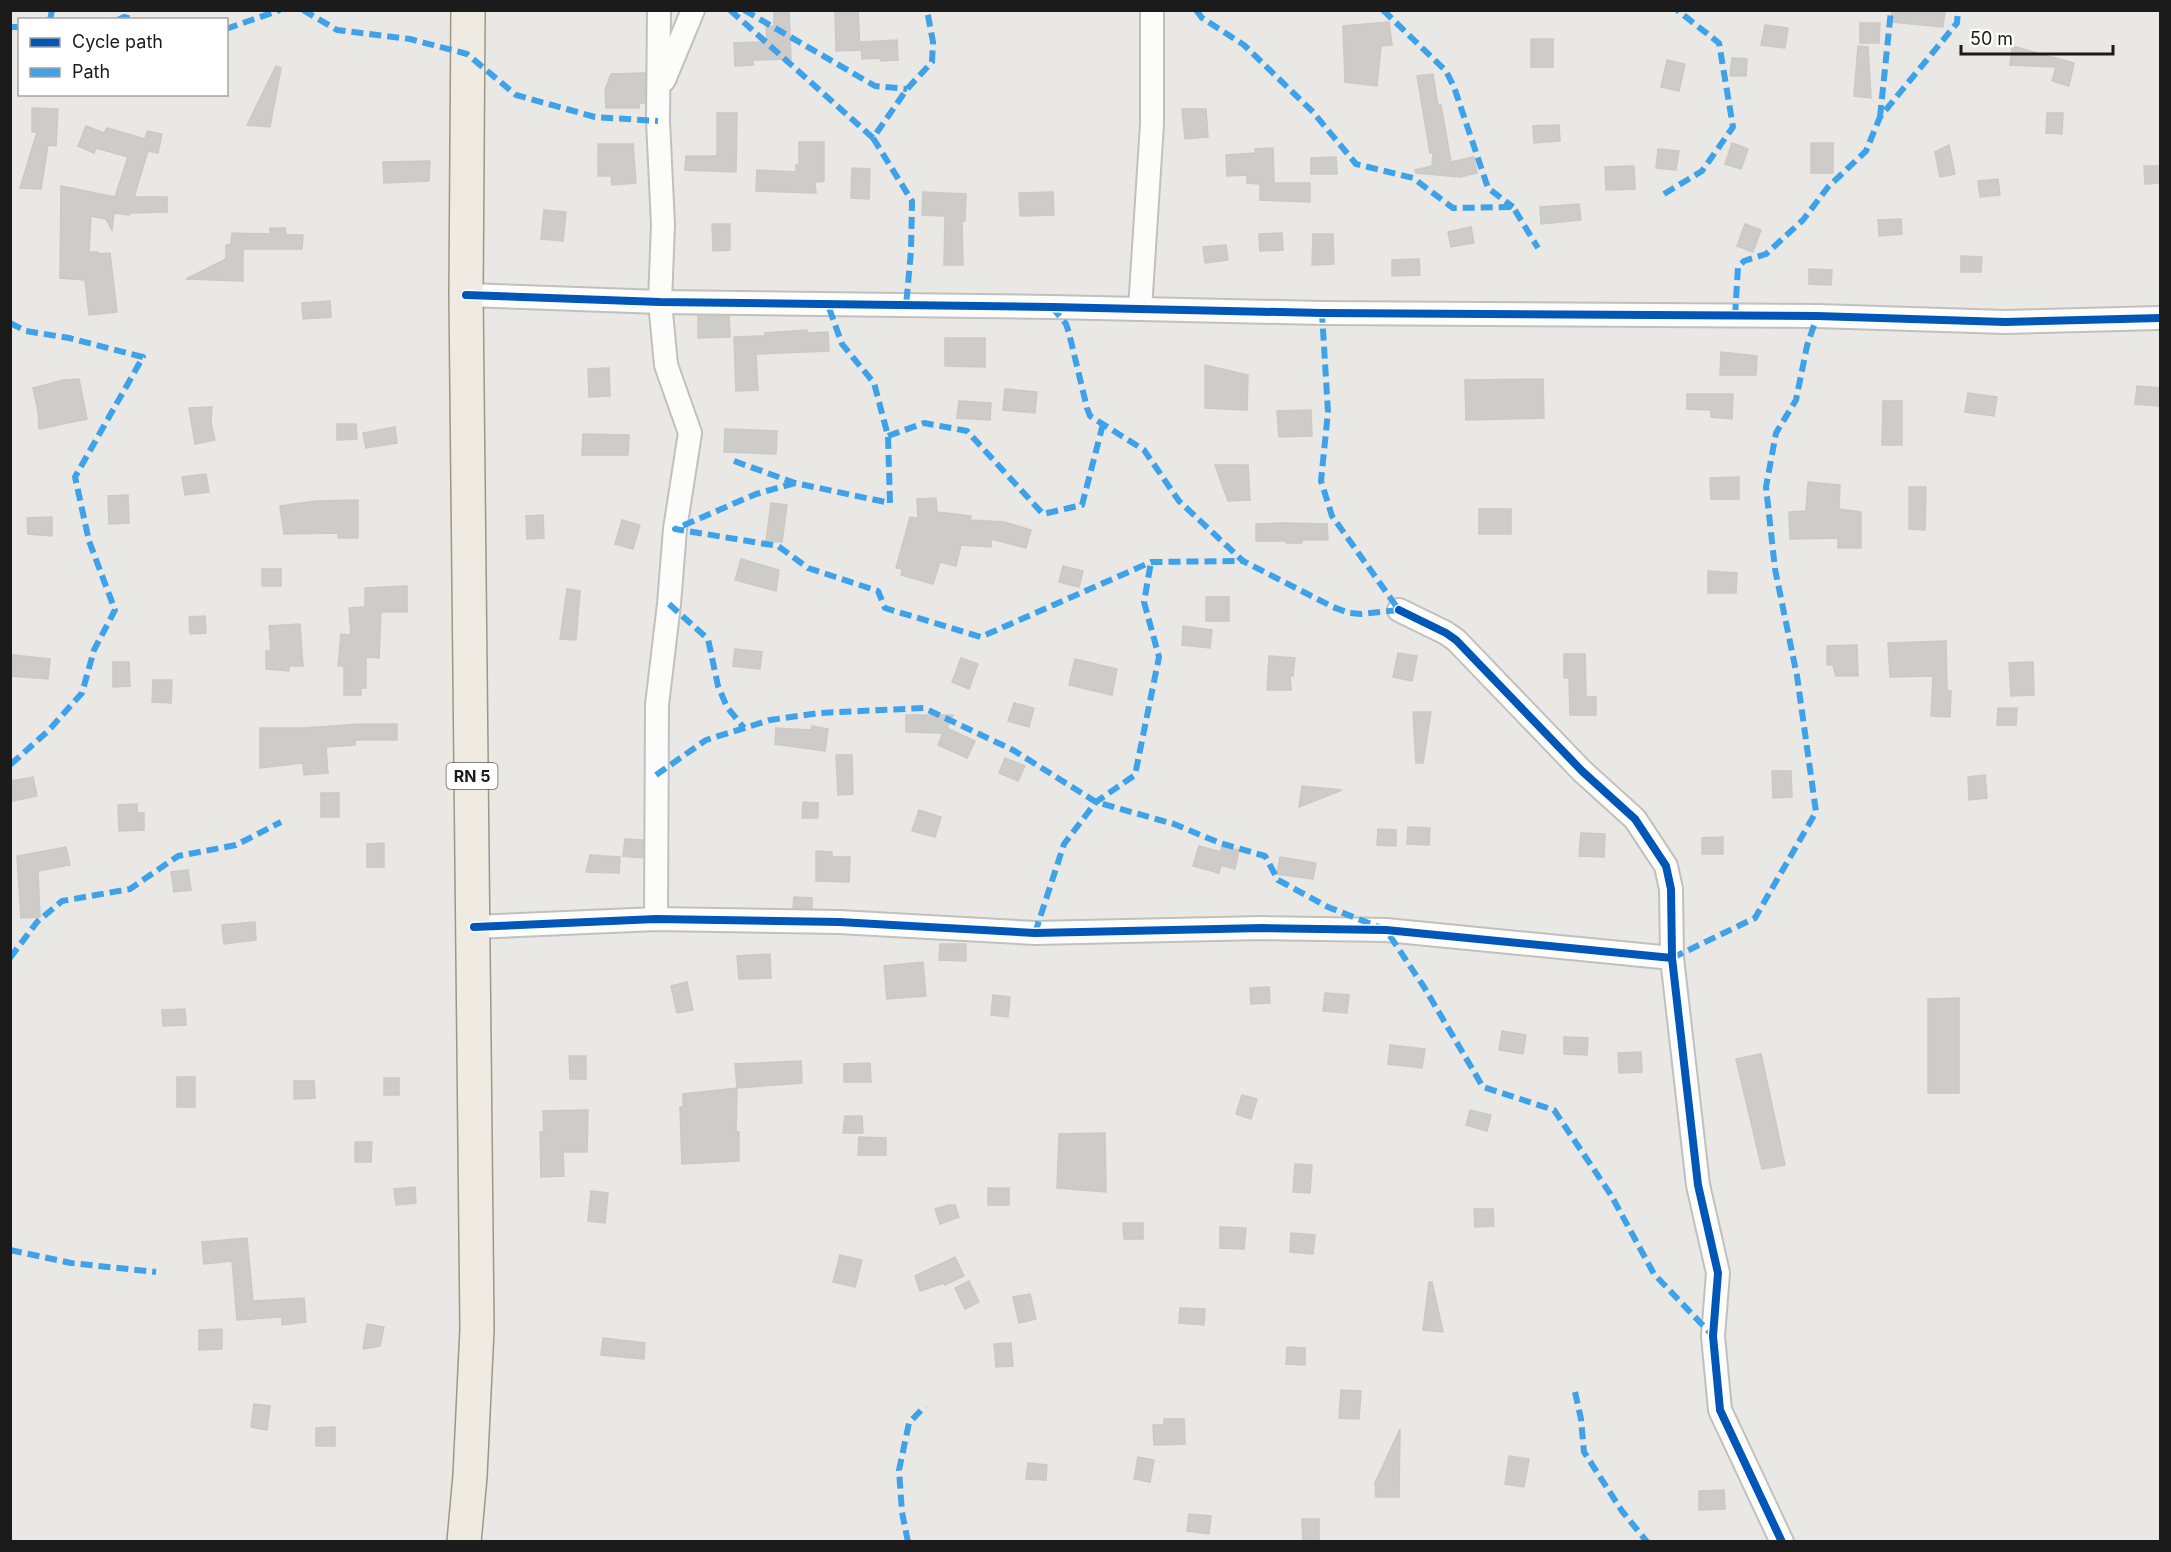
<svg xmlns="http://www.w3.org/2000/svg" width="2171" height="1552" viewBox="0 0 2171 1552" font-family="Inter,sans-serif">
<rect width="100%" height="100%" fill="#e9e8e4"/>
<g fill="#ceccc8" stroke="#ccc9c5" stroke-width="1.5">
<polygon points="774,10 789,10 791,59 753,60 753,65 735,66 734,43 767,42 766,27 774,26"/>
<polygon points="835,10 858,10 860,50 836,51"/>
<polygon points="1892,10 1945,10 1943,27 1891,22"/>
<polygon points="1389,22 1392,45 1381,46 1377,86 1345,82 1343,26"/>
<polygon points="1860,23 1880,23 1879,43 1860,43"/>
<polygon points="1765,25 1788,28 1785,48 1761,45"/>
<rect x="1531" y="39" width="22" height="28"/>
<polygon points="897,40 898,60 881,61 880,58 862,59 861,42"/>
<polygon points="1858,46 1868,47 1871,98 1854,96"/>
<polygon points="2012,46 2074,63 2069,86 2052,81 2056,67 2010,65"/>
<polygon points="1732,58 1747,59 1746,76 1730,76"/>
<polygon points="1667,60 1685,64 1679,91 1661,87"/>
<polygon points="276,66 281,68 270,127 247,125"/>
<polygon points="645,73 645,103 639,103 639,108 606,108 605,90 611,74"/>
<polygon points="1433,74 1438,106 1441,105 1451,162 1474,157 1477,173 1460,177 1416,173 1415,170 1432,166 1433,152 1430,153 1417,76"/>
<polygon points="32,108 58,109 56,146 48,145 41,189 20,188 37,132 32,132"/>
<polygon points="1182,109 1206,109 1208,137 1185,139"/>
<polygon points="717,113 737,113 736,172 685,170 686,156 717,156"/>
<polygon points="2047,113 2063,113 2062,134 2046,133"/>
<polygon points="1559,125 1560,141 1534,143 1533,126"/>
<polygon points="86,126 104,133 107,128 145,139 147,131 162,134 158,153 148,151 134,197 167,197 167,212 130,213 129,215 114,213 112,230 106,219 91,216 89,252 98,252 98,254 110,253 117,312 89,315 85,280 60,278 61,186 115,197 128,157 96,148 94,153 78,146"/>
<polygon points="799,142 824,142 824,181 815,182 816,193 756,191 757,170 796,172 796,165 799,165"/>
<polygon points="1732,143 1748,149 1741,169 1725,164"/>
<rect x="1811" y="143" width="22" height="30"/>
<polygon points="598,144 633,144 636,183 612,185 611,176 598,176"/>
<polygon points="1949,145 1955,174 1940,177 1935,152"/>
<polygon points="1273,148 1274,183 1310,183 1310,202 1260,200 1260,184 1247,183 1247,175 1227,176 1226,155 1256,153 1255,149"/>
<polygon points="1658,149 1679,151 1676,170 1656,168"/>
<polygon points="1336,157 1337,174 1311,174 1311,158"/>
<polygon points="430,161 429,181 384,183 383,162"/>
<polygon points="1634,166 1635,189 1606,190 1605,167"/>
<polygon points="2144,166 2160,166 2160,183 2145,184"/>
<polygon points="852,168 870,169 869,199 851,198"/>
<polygon points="1998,179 2000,195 1980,197 1978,181"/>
<polygon points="923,192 966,194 965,221 962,221 963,265 944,265 945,216 922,215"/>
<polygon points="1053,192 1054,215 1020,216 1019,193"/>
<polygon points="1579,204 1581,220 1541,224 1540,207"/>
<polygon points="544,210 566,212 563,241 541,239"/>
<polygon points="1901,219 1902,234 1879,236 1878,220"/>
<polygon points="712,224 730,224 730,250 713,251"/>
<polygon points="1745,224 1761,230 1753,252 1737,246"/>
<polygon points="1471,227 1474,243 1451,247 1448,232"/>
<polygon points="270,228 285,228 286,235 303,235 302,249 243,249 243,281 186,279 226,259 226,245 231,244 232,233 270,234"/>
<polygon points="1282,233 1283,250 1260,251 1259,234"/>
<polygon points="1313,234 1333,234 1334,264 1312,265"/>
<polygon points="1226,245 1228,260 1205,263 1203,247"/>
<polygon points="1961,256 1982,257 1981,272 1961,272"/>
<polygon points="1419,259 1420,275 1392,276 1392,260"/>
<polygon points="1809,269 1832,270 1831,285 1809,284"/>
<polygon points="330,301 331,317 303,319 302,303"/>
<polygon points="698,316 729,316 730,337 698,338"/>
<polygon points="807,330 807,333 828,332 829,351 756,354 758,390 736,391 734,337 765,336 765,333"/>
<polygon points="945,338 985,338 985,367 945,366"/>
<polygon points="1721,352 1757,356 1756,375 1720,375"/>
<polygon points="1205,365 1248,375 1247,410 1205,408"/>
<polygon points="609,368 610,396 589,397 588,369"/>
<polygon points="79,379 87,419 39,429 38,411 33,388 64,380"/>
<polygon points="1543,379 1544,418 1466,420 1465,380"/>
<polygon points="2137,386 2160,388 2160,406 2135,404"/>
<polygon points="1005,389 1037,392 1035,413 1003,410"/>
<polygon points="1968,393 1997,397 1994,416 1965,412"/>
<polygon points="1687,394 1733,394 1732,419 1711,417 1711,410 1687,409"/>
<polygon points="959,401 991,403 990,420 957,418"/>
<polygon points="1883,401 1902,401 1902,445 1882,445"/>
<polygon points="212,407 211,424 215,440 195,444 189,408"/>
<polygon points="1311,410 1312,436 1279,437 1277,411"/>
<polygon points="337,424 356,424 357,439 337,440"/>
<polygon points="395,427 397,443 366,448 363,433"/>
<polygon points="725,429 777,431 776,454 724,452"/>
<polygon points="583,434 629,435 628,455 582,455"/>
<polygon points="1215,465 1248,465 1250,500 1228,501"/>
<polygon points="206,474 209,492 185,495 182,477"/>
<polygon points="1739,477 1739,499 1711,499 1710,478"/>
<polygon points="1808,482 1840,485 1839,509 1861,512 1861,548 1838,548 1838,538 1790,539 1789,512 1806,511"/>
<polygon points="1909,487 1926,487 1925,530 1909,529"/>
<polygon points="128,495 129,523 109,524 108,496"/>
<polygon points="936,498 937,512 971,516 970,520 1004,522 1031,530 1026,548 991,539 991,547 961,545 956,566 940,562 933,584 901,575 902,569 896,568 910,517 918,518 917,499"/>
<polygon points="358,500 358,538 338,538 338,533 284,534 280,506 316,501"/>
<polygon points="771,503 787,505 782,542 766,541"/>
<rect x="1479" y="509" width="32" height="25"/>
<polygon points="543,515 544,538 527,539 526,516"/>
<polygon points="52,517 52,536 28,534 27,518"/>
<polygon points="622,520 640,525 633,549 615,544"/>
<polygon points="1284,523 1327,524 1328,540 1302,540 1302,543 1286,543 1286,541 1256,541 1256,524"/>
<polygon points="741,559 779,570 776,591 735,580"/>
<polygon points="1063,566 1083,571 1079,587 1059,582"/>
<rect x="262" y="569" width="19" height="17"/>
<polygon points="1708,571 1737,573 1736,593 1708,593"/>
<polygon points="407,586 407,612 381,612 379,658 366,657 366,688 361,688 361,695 344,695 344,666 338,666 341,634 351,635 349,608 365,607 365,588"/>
<polygon points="567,589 580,591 576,640 560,639"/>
<rect x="1206" y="597" width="23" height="24"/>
<polygon points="205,616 206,633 190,634 189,617"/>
<polygon points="300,624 303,666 289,666 289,671 266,669 266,651 271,651 269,626"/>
<polygon points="1183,626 1212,630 1210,648 1182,645"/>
<polygon points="1946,641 1947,690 1951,691 1950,717 1931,716 1933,676 1890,677 1888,643"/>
<polygon points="1857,645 1858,676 1836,676 1833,665 1827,665 1827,646"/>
<polygon points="735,649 762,652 760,669 733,666"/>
<polygon points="1398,653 1417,656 1412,681 1393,677"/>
<polygon points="1564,654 1585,654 1586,697 1596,697 1596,715 1570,715 1569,678 1564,678"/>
<polygon points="13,655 50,659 48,679 11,676"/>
<polygon points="1269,656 1295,658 1293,676 1290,675 1291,690 1267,690"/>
<polygon points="961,658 978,664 969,689 952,682"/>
<polygon points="1075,659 1117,669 1112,695 1069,685"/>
<polygon points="113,662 129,662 130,686 113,687"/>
<polygon points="2033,662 2034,695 2011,696 2009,663"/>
<polygon points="153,680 172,680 171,703 152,702"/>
<polygon points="1014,703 1034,708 1029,727 1008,721"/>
<polygon points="1998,708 2017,708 2016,725 1997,725"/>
<polygon points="1413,712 1431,712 1423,763 1416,763"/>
<polygon points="906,715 953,715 947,728 975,741 967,758 938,745 943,733 906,732"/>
<polygon points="361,724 397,724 397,740 355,740 355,745 326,747 328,773 304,775 303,763 260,768 260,728 304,728"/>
<polygon points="812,726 828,729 825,751 775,744 776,728 811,730"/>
<polygon points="836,755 852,755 853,794 838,795"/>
<polygon points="1005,758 1025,766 1018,781 999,773"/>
<polygon points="1772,771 1791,771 1792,797 1773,798"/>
<polygon points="1985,775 1987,798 1969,800 1968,777"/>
<polygon points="33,777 37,796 12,801 10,781"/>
<polygon points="1302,786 1342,790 1299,807"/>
<rect x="321" y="793" width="18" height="24"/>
<polygon points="803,802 818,803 818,818 802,818"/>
<polygon points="137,804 137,813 144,813 144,830 119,831 118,805"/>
<polygon points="919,810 941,817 935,837 912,831"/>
<polygon points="1408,827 1430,828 1429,845 1407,844"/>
<polygon points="1378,829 1396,830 1396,846 1377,845"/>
<polygon points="1581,833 1605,834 1604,857 1579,856"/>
<polygon points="1723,837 1723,854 1702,854 1702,838"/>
<polygon points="625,839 643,840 643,858 623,856"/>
<polygon points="384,843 384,867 367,867 367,844"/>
<polygon points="1199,846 1221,852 1221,847 1239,850 1235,869 1221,865 1219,873 1193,866"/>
<polygon points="66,847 70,865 38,871 40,917 21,918 17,856"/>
<polygon points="816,851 832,852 832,857 850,857 849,882 816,881"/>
<polygon points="590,855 620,857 619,873 586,872"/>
<polygon points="1280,857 1316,863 1313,879 1277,874"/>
<polygon points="188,870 191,890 174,892 171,872"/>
<polygon points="794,897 812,898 812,908 793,908"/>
<polygon points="255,922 256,940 224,944 222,925"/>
<polygon points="940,944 966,944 966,961 939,960"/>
<polygon points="770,954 771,978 739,979 737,956"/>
<polygon points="923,962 926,996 887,999 884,966"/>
<polygon points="687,982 693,1010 677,1013 671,986"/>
<polygon points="1269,987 1270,1003 1251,1004 1250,988"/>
<polygon points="1325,993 1349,995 1347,1013 1323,1011"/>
<polygon points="993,995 1010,997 1008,1017 991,1015"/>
<polygon points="1959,998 1959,1093 1928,1093 1928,999"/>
<polygon points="185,1009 186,1025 163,1026 162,1010"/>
<polygon points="1502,1031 1526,1035 1523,1054 1499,1050"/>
<polygon points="1564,1037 1588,1038 1587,1055 1564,1054"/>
<polygon points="1390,1045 1425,1049 1422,1068 1388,1064"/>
<polygon points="1641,1052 1642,1072 1619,1073 1618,1053"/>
<polygon points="1761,1054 1785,1165 1762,1169 1736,1059"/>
<polygon points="569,1056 586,1056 586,1079 570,1079"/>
<polygon points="801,1061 802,1083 737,1088 735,1064"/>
<polygon points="870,1063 871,1082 844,1082 844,1064"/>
<rect x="177" y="1077" width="18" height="30"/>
<rect x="384" y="1078" width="15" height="17"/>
<polygon points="294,1081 314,1081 315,1098 294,1099"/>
<polygon points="737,1088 736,1132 739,1132 739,1161 682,1164 680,1107 683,1107 683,1094"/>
<polygon points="1242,1095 1257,1099 1251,1119 1236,1114"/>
<polygon points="588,1110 587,1152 563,1152 564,1176 541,1177 540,1132 544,1132 543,1111"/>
<polygon points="1470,1110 1491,1115 1487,1131 1466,1125"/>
<polygon points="845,1116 862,1116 863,1133 843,1133"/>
<polygon points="1105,1133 1106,1192 1057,1188 1059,1134"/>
<polygon points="859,1137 886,1138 886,1155 858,1155"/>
<polygon points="355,1142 372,1142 371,1162 355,1162"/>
<polygon points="1295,1164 1312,1165 1310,1193 1293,1192"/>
<polygon points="415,1187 416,1203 396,1205 394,1189"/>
<rect x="988" y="1188" width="21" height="17"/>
<polygon points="591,1191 608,1193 605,1223 588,1221"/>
<polygon points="948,1205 955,1205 959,1217 940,1224 935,1209"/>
<polygon points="1474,1209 1493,1209 1494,1226 1475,1227"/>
<polygon points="1123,1223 1143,1223 1143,1239 1124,1239"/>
<polygon points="1220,1227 1246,1228 1244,1249 1220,1248"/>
<polygon points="1291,1233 1315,1235 1313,1254 1290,1252"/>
<polygon points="247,1238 253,1301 304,1298 306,1322 282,1325 282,1317 237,1320 232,1261 204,1264 202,1242"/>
<polygon points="840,1255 862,1260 855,1287 833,1282"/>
<polygon points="955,1257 964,1276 945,1285 944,1283 920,1291 915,1276"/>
<polygon points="969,1281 979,1302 965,1309 955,1288"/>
<polygon points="1429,1282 1432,1282 1443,1332 1423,1330"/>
<polygon points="1030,1294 1036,1319 1019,1323 1013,1297"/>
<polygon points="1180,1308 1205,1309 1204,1325 1179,1323"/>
<polygon points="367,1324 384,1327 380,1346 363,1349"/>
<polygon points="222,1329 222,1349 199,1350 199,1330"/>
<polygon points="603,1338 645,1343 644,1359 601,1355"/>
<polygon points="1011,1343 1013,1366 996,1367 994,1344"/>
<polygon points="1287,1347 1305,1348 1305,1365 1286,1364"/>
<polygon points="1341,1390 1361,1391 1359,1419 1339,1418"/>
<polygon points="254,1404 270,1406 267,1430 251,1427"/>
<polygon points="1164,1419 1184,1419 1185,1444 1154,1445 1153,1425 1164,1425"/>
<polygon points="335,1427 335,1446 316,1446 316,1428"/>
<polygon points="1400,1429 1399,1497 1376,1497 1375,1483"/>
<polygon points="1509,1456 1529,1459 1524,1487 1505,1484"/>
<polygon points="1138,1457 1154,1460 1150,1482 1134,1479"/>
<polygon points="1028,1463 1047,1465 1046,1480 1026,1479"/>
<polygon points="1724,1490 1725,1509 1699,1510 1699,1491"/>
<polygon points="1189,1514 1211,1516 1209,1534 1187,1531"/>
<polygon points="1302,1519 1319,1519 1319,1542 1303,1542"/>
</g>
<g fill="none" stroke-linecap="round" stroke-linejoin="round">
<defs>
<g id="minor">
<polyline points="664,80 693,10"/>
<polyline points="466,295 660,302 1052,307 1322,313 1817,316 2005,322 2160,318"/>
<polyline points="1140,309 1152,124 1152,10"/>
<polyline points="1399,610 1446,633 1456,640 1582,771 1635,819 1666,866 1671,889 1672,958 1698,1185 1718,1273 1713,1336 1720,1410 1782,1542"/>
<polyline points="656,919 657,705 669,604 675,529 690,433 666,365 660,302 663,225 658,121 659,10"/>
<polyline points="474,927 656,919 839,922 1035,933 1262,928 1386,930 1672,958"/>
</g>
<polyline id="primary" points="464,1542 470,1476 477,1329 466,295 468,10"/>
</defs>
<use href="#minor" stroke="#c0c0be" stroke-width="26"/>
<use href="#primary" stroke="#9d9783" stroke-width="36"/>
<use href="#minor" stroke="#fcfcfb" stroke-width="22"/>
<use href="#primary" stroke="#efebe3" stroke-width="33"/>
<g stroke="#3da2ea" stroke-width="6" stroke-dasharray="12 6" stroke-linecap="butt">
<polyline points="303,10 337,30 410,39 467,54 516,95 595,117 658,121"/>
<polyline points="730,10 873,138 907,89 932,62 933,42 927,10"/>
<polyline points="744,10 875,86 907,89"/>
<polyline points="1196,10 1202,18 1244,45 1313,112 1356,164 1413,178 1453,208 1513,207 1538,248"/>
<polyline points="1383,10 1446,71 1454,87 1488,188 1513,207"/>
<polyline points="50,20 52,10"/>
<polyline points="118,20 124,17 135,20"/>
<polyline points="10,27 20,27"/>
<polyline points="226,29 280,10"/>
<polyline points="1880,117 1891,10"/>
<polyline points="873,138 912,201 911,251 906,306"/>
<polyline points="1664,194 1702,171 1733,127 1719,43 1677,10"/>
<polyline points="1052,307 1066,324 1069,333 1087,408 1090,416 1144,450 1179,501 1243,561 1333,607 1349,613 1361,614 1399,610 1332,516 1321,481 1328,412 1322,313"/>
<polyline points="1735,316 1738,267 1744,261 1766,254 1803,220 1828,187 1866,151 1880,117 1957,23 1958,10"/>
<polyline points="10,323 26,331 69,338 143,357 75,477 89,541 115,610 94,650 82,693 48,731 10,765"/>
<polyline points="888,436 924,423 967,431 1043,514 1082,505 1103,424"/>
<polyline points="734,461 795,483 890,503 888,436 874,383 842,344 828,305"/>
<polyline points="795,483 756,494 675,529 778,546 808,568 878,591 885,608 981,637 1151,562 1243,561"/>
<polyline points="669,604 708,639 718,686 727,707 744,728"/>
<polyline points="656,775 706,740 770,720 819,713 924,708 1013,750 1096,802 1174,824 1220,843 1265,856 1278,880 1328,907 1386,930 1424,987 1483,1087 1554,1110 1611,1195 1654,1274 1713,1336"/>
<polyline points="1035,933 1064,844 1096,802 1135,775 1159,657 1144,602 1151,562"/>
<polyline points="10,958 37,922 62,901 130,889 178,856 236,845 281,822"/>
<polyline points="1672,958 1755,918 1816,812 1797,676 1775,569 1766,487 1776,433 1796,400 1807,346 1817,316"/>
<polyline points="10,1250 71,1263 156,1272"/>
<polyline points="1575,1392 1581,1419 1584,1452 1622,1511 1647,1542"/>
<polyline points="908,1542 902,1512 899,1470 909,1423 925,1406"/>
</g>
<defs>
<g id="cycleway">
<polyline points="466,295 660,302 1052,307 1322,313 1817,316 2005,322 2160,318"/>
<polyline points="1399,610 1446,633 1456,640 1582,771 1635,819 1666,866 1671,889 1672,958 1698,1185 1718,1273 1713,1336 1720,1410 1782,1542"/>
<polyline points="474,927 656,919 839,922 1035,933 1262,928 1386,930 1672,958"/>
</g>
</defs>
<use href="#cycleway" stroke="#fff" stroke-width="11"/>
<use href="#cycleway" stroke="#0057b8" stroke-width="8"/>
</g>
<g text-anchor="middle" stroke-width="6" stroke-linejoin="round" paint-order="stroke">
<rect fill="#fff" stroke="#5f5f5f" stroke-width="1.5" x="446.5" y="763" width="51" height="26" rx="4.5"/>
<g font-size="16" font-weight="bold" fill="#1b1b1b">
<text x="472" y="782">RN 5</text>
</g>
</g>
<rect width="2171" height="1552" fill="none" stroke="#1b1b1b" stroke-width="24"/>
<rect x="18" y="18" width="210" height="78" fill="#ffffff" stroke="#a4a4a4" stroke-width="1.5"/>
<rect x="30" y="38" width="30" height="9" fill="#0057b8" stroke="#a4a4a4" stroke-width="1.5"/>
<text x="72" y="48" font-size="18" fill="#1b1b1b">Cycle path</text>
<rect x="30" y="68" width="30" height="9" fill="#3da2ea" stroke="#a4a4a4" stroke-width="1.5"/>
<text x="72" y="78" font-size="18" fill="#1b1b1b">Path</text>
<path d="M1961 45v9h152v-9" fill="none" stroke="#1b1b1b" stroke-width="3"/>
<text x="1970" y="45" font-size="18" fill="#1b1b1b" stroke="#ffffff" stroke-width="4.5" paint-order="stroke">50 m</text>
</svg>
